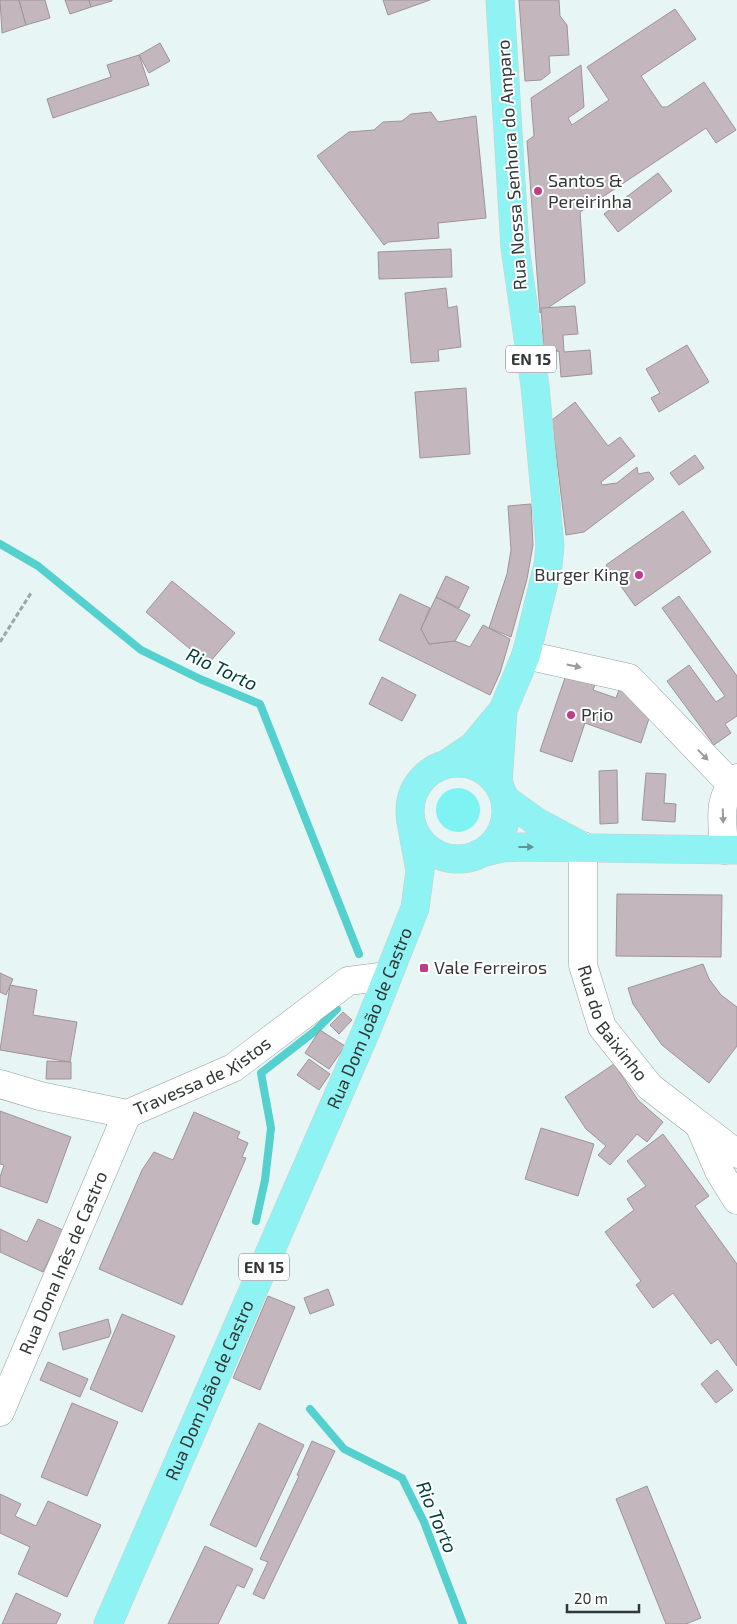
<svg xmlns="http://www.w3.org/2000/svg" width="737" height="1624" viewBox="0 0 737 1624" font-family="'Exo 2',sans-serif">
<rect width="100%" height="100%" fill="#e7f5f4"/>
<circle fill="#7df4f3" cx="458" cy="810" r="22"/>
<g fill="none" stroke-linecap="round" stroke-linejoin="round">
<g stroke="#54d0cf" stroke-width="8">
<polyline points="0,544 38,566 141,650 200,679 260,704 359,954"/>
<polyline points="256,1221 265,1180 271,1128 261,1073 315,1031 337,1009"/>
<polyline points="310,1409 344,1449 402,1478 424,1522 463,1624"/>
</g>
</g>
<g fill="#c3b7bd" stroke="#9e9398">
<polygon points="0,0 19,0 26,25 2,33"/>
<polygon points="19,0 45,0 50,18 26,25"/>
<polygon points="65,0 89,0 91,7 70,14"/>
<polygon points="89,0 112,0 112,1 91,7"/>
<polygon points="383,0 430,0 388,15"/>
<polygon points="519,0 559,0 560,16 567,25 569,55 549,56 550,73 541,80 525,81"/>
<polygon points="675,9 696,39 641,76 662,107 667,107 704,82 736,130 716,143 706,128 580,212 585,283 540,313 527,141 534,136 531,98 581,65 584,107 568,118 572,125 609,100 587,67"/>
<polygon points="160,43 170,61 149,73 139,55"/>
<polygon points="139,55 149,85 53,118 47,99 111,77 107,65"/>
<polygon points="431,112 438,122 476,116 486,218 438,223 439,238 388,242 384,245 317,156 349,132 374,130 383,122 402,121 411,114"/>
<polygon points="658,173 672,191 618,232 604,214"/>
<polygon points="451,249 452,277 379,279 378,252"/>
<polygon points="446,288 448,308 457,306 461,347 438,350 439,361 411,363 405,293"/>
<polygon points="575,306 578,334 563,335 564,352 590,350 592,374 561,377 559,351 544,352 541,308"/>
<polygon points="687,345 709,382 659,412 651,398 660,393 646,369"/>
<polygon points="466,388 470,454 420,458 415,392"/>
<polygon points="575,402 608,446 620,437 635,456 601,482 602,485 617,483 637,467 638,474 649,472 654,479 584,532 566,535 552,420"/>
<polygon points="695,455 704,468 679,485 670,473"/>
<polygon points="531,504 533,545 527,579 511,637 489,628 507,574 511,550 508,506"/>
<polygon points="683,511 711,552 635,606 606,565"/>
<polygon points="446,576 469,587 459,608 436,597"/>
<polygon points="172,581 235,633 208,664 146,612"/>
<polygon points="400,594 430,608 421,629 429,644 455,641 470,647 483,625 510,639 500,673 490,695 379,640"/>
<polygon points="679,596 737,676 737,716 725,724 731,733 714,745 667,681 689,665 716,702 725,696 662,608"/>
<polygon points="436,597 470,615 455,641 429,644 421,629"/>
<polygon points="567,672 596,682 593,690 616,698 620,687 655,700 641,743 585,723 572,762 540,751"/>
<polygon points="382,677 416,695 402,721 369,704"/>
<polygon points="617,770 618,823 600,824 599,771"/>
<polygon points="646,773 666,774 664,803 676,804 675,822 642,820"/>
<polygon points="617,894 722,895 721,957 616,956"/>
<polygon points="703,964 709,979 721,995 737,1007 737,1046 709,1083 662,1045 633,1004 628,988"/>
<polygon points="0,973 13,979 6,995 0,992"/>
<polygon points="10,985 37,990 33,1015 77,1022 70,1062 0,1050"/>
<polygon points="343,1012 352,1020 339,1034 330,1025"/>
<polygon points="320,1030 345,1046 329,1069 305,1053"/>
<polygon points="309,1059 330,1074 319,1090 297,1075"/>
<polygon points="47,1061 71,1062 71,1079 46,1079"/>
<polygon points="614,1064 638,1100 663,1122 647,1142 637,1134 610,1165 598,1155 606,1146 586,1129 565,1097"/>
<polygon points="0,1111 71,1137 47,1203 0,1186 0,1177 4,1165 0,1164"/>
<polygon points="194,1112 240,1132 237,1138 248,1143 242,1157 246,1158 182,1305 99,1269 142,1170 154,1152 173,1160"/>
<polygon points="541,1128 594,1144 578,1196 525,1179"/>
<polygon points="663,1134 709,1196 695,1206 737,1264 737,1366 718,1339 711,1344 673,1293 653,1308 636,1285 641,1281 605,1232 634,1210 627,1199 646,1186 627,1161"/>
<polygon points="38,1219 63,1230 43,1272 0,1252 0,1229 27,1242"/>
<polygon points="328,1289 334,1305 310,1314 304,1298"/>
<polygon points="268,1296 295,1307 260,1390 233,1378"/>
<polygon points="122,1314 175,1336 142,1412 90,1389"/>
<polygon points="108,1319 111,1332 109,1337 63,1350 59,1333"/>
<polygon points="48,1362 88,1379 80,1397 40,1380"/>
<polygon points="717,1370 733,1390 716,1403 701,1384"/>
<polygon points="72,1403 118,1422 87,1496 41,1477"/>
<polygon points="259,1423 304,1445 256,1547 210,1525"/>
<polygon points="312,1441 335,1451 264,1599 253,1594 268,1562 260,1559 299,1476 297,1475"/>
<polygon points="647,1486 701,1618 686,1624 666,1624 616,1499"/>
<polygon points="0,1494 21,1504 15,1516 36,1526 48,1501 101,1525 67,1597 18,1574 30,1547 0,1533"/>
<polygon points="205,1546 253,1569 244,1588 237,1585 218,1624 168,1624"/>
<polygon points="16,1593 61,1614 56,1624 2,1624"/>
</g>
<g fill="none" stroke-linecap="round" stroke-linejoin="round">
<defs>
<g id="minor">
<polyline points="526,655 629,678 731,784"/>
<path id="s1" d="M583 846V965L602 1027 650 1087 737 1154"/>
<path d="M724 850C723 820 716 801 737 778"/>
<path id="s2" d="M0 1084 40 1096 127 1114 233 1068 348 981 387 976"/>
<polyline points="700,1127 719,1171 737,1200"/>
<path id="s3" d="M0 1412 127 1114"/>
</g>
<g id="major">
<polyline points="448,763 473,746 503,710"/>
<circle cx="458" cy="811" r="48"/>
<polyline points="498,783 503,710 526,655 548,565 550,546 535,386 515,248 500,0"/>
<polyline points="505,799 537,822 580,845"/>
<polyline points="478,854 502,848 520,847 737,850"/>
<path id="s4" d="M108 1624 367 1029 415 908 420 871 411 822"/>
</g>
</defs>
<use href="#minor" stroke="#93a09f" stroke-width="29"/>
<use href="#major" stroke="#cecfcf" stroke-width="29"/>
<polyline stroke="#9ca6a5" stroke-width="3" stroke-dasharray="5 2.5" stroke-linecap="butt" points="0,642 31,593"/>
<use href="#minor" stroke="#fff" stroke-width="28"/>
<use href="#major" stroke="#8ef3f2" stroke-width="28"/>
</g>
<defs><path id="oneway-solid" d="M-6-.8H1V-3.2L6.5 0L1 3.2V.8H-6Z" transform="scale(1.25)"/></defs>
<g fill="#989b9b">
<use href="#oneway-solid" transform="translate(574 666) rotate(12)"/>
<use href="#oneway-solid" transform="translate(703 755) rotate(46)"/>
<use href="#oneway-solid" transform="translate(723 816) rotate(88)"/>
</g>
<use fill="#609594" href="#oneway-solid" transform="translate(526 847)"/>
<g fill="#bd3e89" stroke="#fff" stroke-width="2">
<circle cx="538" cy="191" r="5"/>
<circle cx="639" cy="575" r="5"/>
<circle cx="571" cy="715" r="5"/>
<rect x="419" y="963" width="10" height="10" rx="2.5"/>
</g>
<g text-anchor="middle" stroke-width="4" stroke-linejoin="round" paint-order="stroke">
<g fill="#fff" stroke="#707373" stroke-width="1">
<rect x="506" y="345.5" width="50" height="27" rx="4"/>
<rect x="239" y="1253.5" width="50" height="27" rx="4"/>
</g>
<g font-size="16" font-weight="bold" fill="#323737">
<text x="531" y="365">EN 15</text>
<text x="264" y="1273">EN 15</text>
</g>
<g font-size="18" fill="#323737" stroke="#fff">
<text transform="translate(512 165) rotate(-94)" y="6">Rua Nossa Senhora do Amparo</text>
<text dy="6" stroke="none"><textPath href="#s4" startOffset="660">Rua Dom João de Castro</textPath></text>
<text dy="6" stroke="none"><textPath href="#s1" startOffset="185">Rua do Baixinho</textPath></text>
<text dy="6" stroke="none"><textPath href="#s2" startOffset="215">Travessa de Xistos</textPath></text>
<text dy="6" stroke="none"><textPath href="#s3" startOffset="162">Rua Dona Inês de Castro</textPath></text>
<text dy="6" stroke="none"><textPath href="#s4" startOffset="255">Rua Dom João de Castro</textPath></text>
</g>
<g font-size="18" fill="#323737" stroke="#fff" text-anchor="start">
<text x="548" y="187">Santos &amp;<tspan x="548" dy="21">Pereirinha</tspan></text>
<text x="629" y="581" text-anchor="end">Burger King</text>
<text x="581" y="721">Prio</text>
<text x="434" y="974">Vale Ferreiros</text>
</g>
<g font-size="19" font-style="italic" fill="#013e3e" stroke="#fff">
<text transform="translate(222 669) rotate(25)" y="7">Rio Torto</text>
<text transform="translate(437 1517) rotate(67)" y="7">Rio Torto</text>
</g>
</g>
<path d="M567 1604v8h72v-8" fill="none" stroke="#323737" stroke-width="2.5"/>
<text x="574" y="1604" font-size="15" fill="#323737" stroke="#ffffff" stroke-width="4" paint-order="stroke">20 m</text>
</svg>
